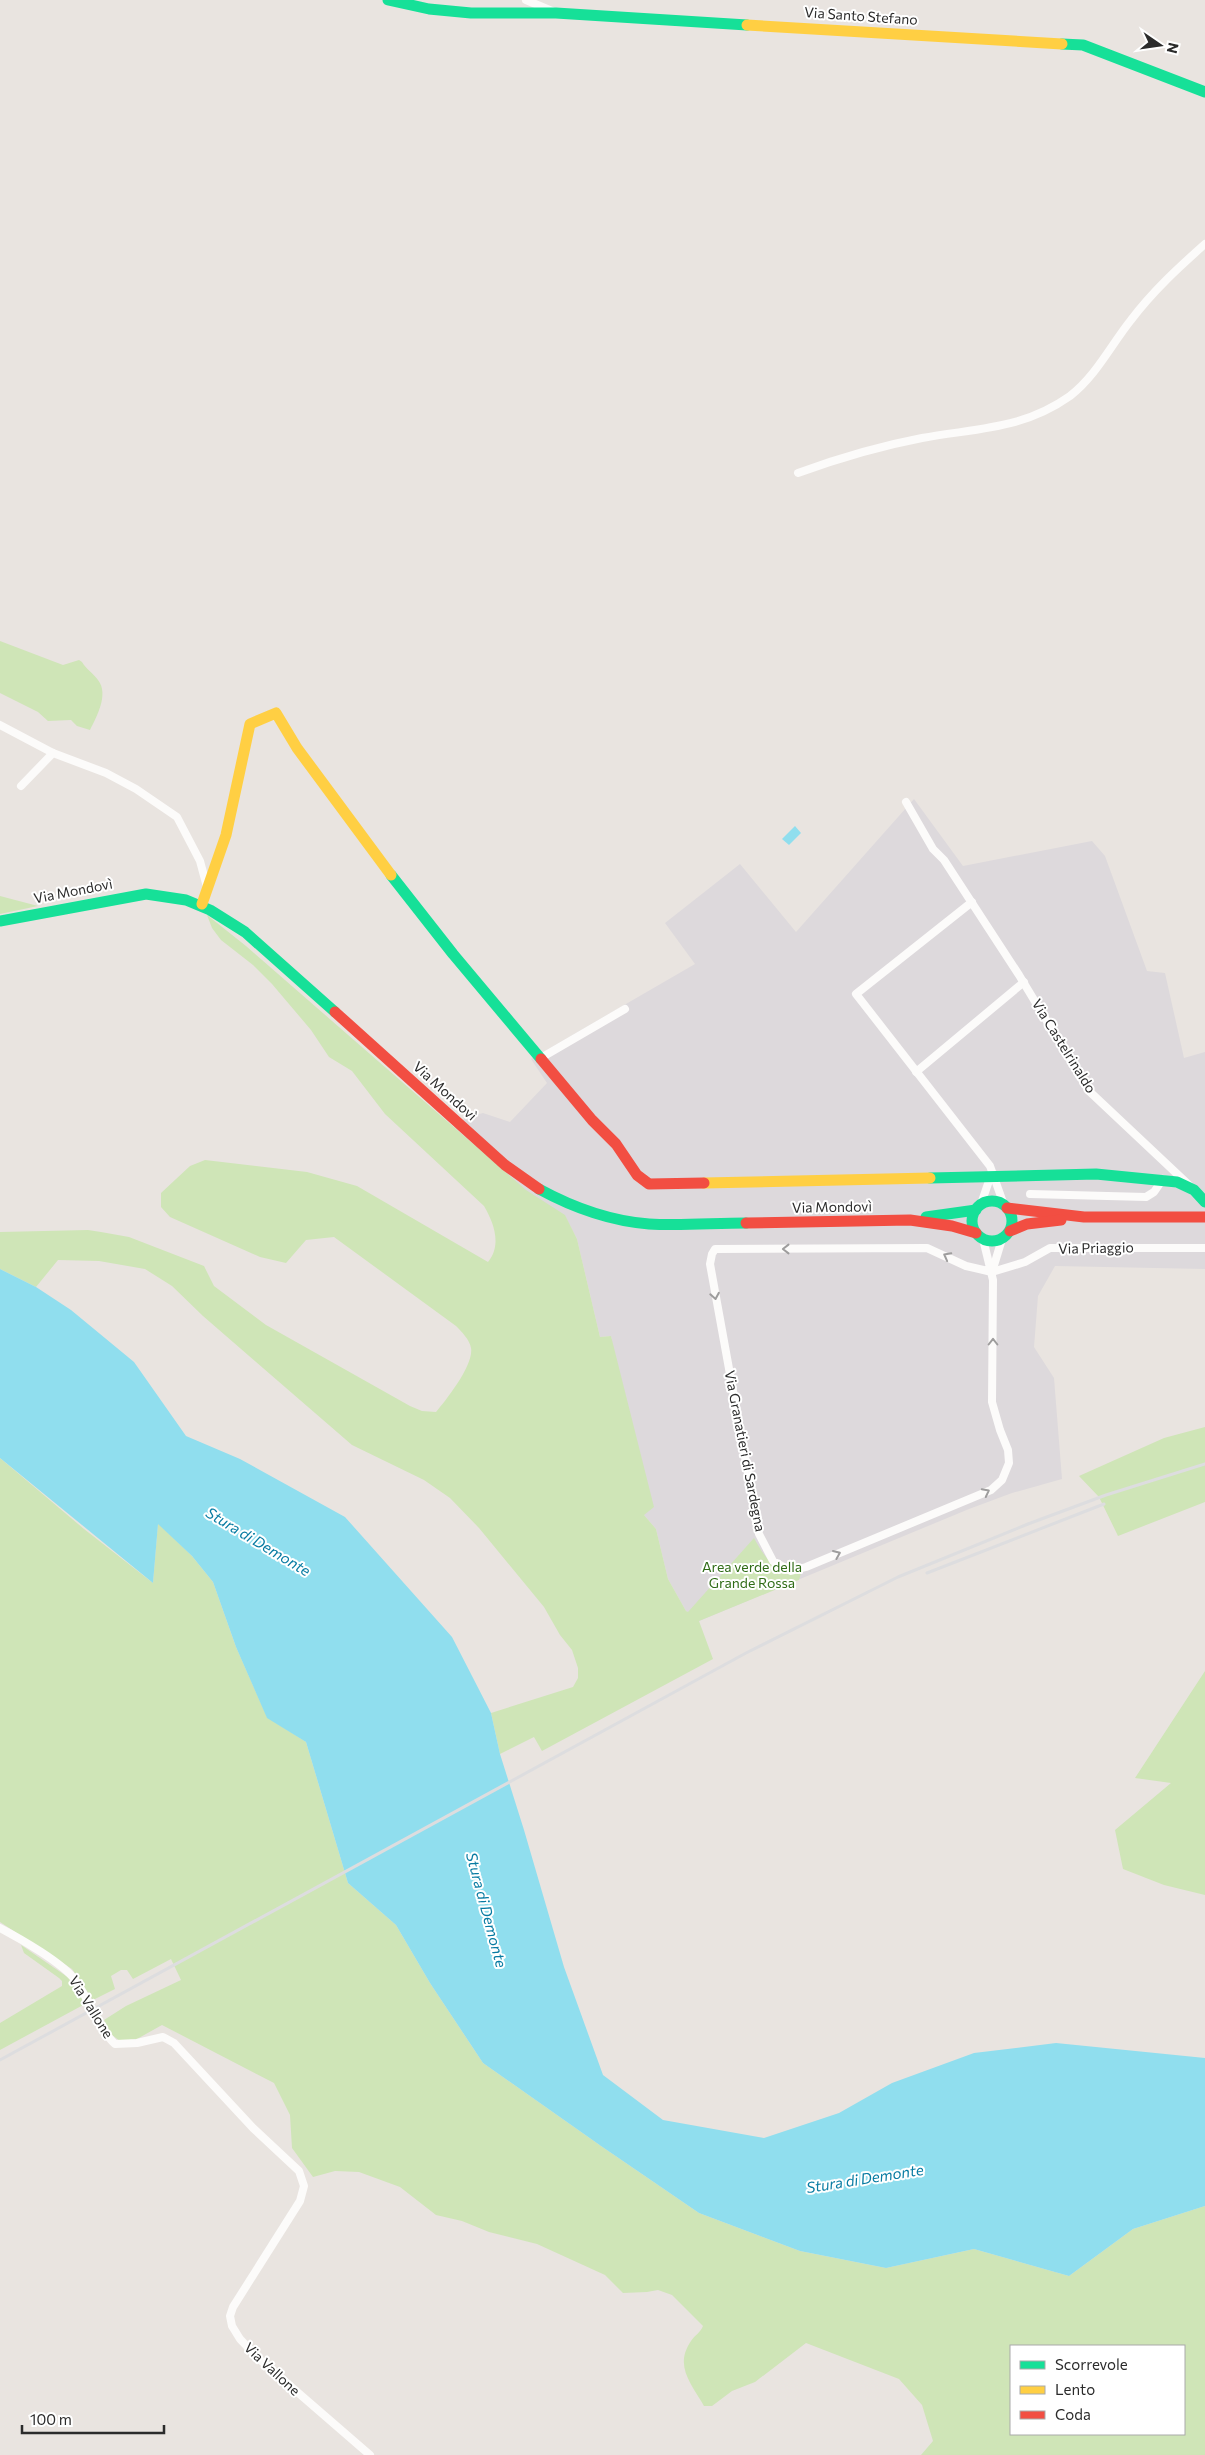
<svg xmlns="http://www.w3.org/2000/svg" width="1205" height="2455" viewBox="0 0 1205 2455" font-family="Commissioner,sans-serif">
<rect width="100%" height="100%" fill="#e9e4e0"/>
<polygon fill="#ddd9dc" points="914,799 963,866 1092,841 1105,856 1147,971 1165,973 1184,1058 1205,1052 1205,1269 1055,1266 1038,1296 1034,1347 1054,1378 1062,1479 1012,1493 969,1509 699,1621 686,1611 668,1579 656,1529 644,1515 611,1336 600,1337 577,1239 565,1216 526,1191 454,1127 465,1118 483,1113 510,1122 547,1083 531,1059 695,964 665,923 740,864 796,932"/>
<g fill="#cfe5b7" fill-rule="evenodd">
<path d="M0 641 63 665 79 660 82 662C86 669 93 673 98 680 109 694 97 716 90 730L77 726 71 720 48 721 38 712 0 693Z"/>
<polygon points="0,896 38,906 0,914"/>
<path d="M207 915 246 946 526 1190 565 1215 577 1239 600 1337 611 1336 654 1507 644 1515 656 1529 668 1579 686 1611 688 1612 754 1538C767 1562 774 1569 801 1573L799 1580 699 1621 713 1659 542 1751 534 1737 500 1754 491 1713 573 1687 578 1678V1668L572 1650 560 1635 544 1607 479 1528 450 1498 424 1480 352 1445 203 1316 172 1286 145 1269 99 1261 58 1260 36 1287 0 1269V1232L88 1230 101 1232 129 1237 204 1266 214 1286 266 1325 410 1406 422 1411 436 1412C446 1400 474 1365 471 1348 470 1340 461 1331 456 1326L334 1237 306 1240 286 1263 260 1257 170 1217 161 1207V1193L190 1166 205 1160 307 1172 357 1186 488 1262C502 1245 494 1223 484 1206L385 1114 352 1071 329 1057 311 1030 272 984 253 965 221 940 212 928Z"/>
<polygon points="1205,1427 1205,1502 1118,1536 1099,1497 1079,1476 1164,1438"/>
<path d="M0 1458 84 1529 153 1583 158 1523 192 1556 213 1582 236 1647 267 1717 306 1742 348 1883 396 1925 430 1983 483 2063 601 2146 699 2213 800 2251 886 2268 974 2249 1069 2276 1133 2229 1205 2206V2455H921L933 2441 922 2405 899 2379 806 2343 755 2382 732 2391 712 2406H704C691 2383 674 2366 691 2341 695 2335 700 2333 703 2326L672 2295 658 2290 647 2292 623 2293 605 2275 537 2244 489 2232 462 2221 436 2215 400 2187 359 2172 335 2171 313 2177 292 2148 290 2115 274 2083 162 2025 137 2039 120 2041 112 2035 104 2020 126 2006 181 1980 171 1959 133 1979 127 1970H121L111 1976 115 1989 93 2000 72 1969 0 1922ZM1011 2346H1184V2434H1011Z"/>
<polygon points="1205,1671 1205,1895 1164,1885 1123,1869 1115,1830 1171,1783 1135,1778"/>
<polygon points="21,1945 69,1978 85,2004 0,2050 0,2023 62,1986 62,1981 59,1978 24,1953"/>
</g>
<g fill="#90deee">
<polygon points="795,826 801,833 789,845 782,839"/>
<polygon points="0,1269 36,1287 71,1310 134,1362 186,1436 240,1459 345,1517 452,1637 491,1713 500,1754 524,1830 564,1967 603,2075 663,2120 764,2138 839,2113 892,2083 974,2053 1056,2043 1205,2058 1205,2206 1133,2229 1069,2276 974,2249 886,2268 800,2251 699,2213 601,2146 483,2063 430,1983 396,1925 348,1883 306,1742 267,1718 236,1647 213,1582 192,1556 158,1524 153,1583 0,1458"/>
</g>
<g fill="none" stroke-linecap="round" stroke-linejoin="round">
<g stroke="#fcfbfa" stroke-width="8">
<polyline points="526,0 552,11"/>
<path d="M798 473C839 458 880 446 922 438 976 428 1022 430 1070 396 1096 376 1111 345 1131 320 1153 291 1178 268 1205 244"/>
<polyline points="0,725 53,753 106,773 136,789 177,817 200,861 207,887"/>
<polyline points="21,786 53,753"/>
<polyline points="906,802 933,849 944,860 1019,975 1089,1091 1191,1187"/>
<polyline points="972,902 856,994 990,1166 1004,1205"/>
<polyline points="539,1059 625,1009"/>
<polyline points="916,1072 1024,982"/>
<polyline points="1030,1194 1146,1197 1154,1192 1163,1179"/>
<polyline points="981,1204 991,1175"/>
<polyline points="983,1239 993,1280 992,1402 1000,1430 1008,1450 1009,1463 1002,1480 991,1490 806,1567 791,1571 773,1561 759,1534 710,1264 712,1254 715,1249 927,1248 966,1266 992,1272 1025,1262 1050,1248 1205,1248"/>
<polyline points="992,1272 1002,1239"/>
<path d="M0 1928C21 1939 63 1963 76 1981 88 1998 101 2032 115 2044L137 2043 163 2037 174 2043 253 2128 299 2171 304 2186 300 2201 233 2307 230 2316 232 2326 240 2339 258 2358 370 2455"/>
</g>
<g stroke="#16e098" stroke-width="11">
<polyline points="388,0 429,9 471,13 556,13 747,25"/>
<polyline points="1062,44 1083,45 1205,92"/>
<polyline points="391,875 453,954 541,1059"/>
<polyline points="0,921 146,894 186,900 210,910 245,932 335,1012"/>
<polyline points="930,1178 1096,1174 1177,1182 1194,1190 1205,1202"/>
<path d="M539 1189C572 1207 611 1221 649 1224 681 1226 714 1223 746 1223"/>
<circle cx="992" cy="1221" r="20"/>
<polyline points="926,1217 976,1210"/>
</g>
<g stroke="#ffcf43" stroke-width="11">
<polyline points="747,25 1062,44"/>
<polyline points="202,904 226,835 250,724 276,713 297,748 391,875"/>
<polyline points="704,1183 930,1178"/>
</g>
<g stroke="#f24e42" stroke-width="11">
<polyline points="335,1012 505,1165 539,1189"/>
<polyline points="541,1059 592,1120 616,1144 637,1175 649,1184 704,1183"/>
<polyline points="1007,1208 1084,1217 1205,1217"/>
<polyline points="746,1223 910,1220 952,1226 976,1233"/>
<polyline points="1010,1231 1027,1224 1061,1220"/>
</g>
<g stroke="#dddddf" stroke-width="3">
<polyline points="927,1573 1104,1504"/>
<polyline points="0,2060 746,1653 898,1577 1028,1524 1106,1495 1205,1464"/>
</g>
</g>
<defs><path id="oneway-chevron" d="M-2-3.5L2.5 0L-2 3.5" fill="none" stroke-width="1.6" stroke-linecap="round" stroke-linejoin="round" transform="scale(1.25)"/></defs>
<g stroke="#9e9d9d">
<use href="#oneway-chevron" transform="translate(786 1249) rotate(180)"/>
<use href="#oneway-chevron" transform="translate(947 1256) rotate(-152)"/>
<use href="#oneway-chevron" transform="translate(715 1296) rotate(80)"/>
<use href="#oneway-chevron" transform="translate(993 1342) rotate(-90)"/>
<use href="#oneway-chevron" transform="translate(986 1492) rotate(-27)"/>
<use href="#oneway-chevron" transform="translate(837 1554) rotate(-23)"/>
</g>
<g text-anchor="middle" stroke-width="4" stroke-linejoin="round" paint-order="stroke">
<g font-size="14" fill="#2b2b2b" stroke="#fff">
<text transform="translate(861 16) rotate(4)" y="5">Via Santo Stefano</text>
<text transform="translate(73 891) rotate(-11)" y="5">Via Mondovì</text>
<text transform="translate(1064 1046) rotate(58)" y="5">Via Castelrinaldo</text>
<text transform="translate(445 1091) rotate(42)" y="5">Via Mondovì</text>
<text transform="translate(832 1207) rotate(-1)" y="5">Via Mondovì</text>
<text transform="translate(1096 1248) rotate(-1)" y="5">Via Priaggio</text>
<text transform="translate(745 1451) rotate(79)" y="5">Via Granatieri di Sardegna</text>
<text transform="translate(91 2007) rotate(58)" y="5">Via Vallone</text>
<text transform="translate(272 2369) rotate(43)" y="5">Via Vallone</text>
</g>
<g font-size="14" fill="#306c17" stroke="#fff">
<text x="752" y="1572">Area verde della<tspan x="752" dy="16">Grande Rossa</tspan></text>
</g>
<g font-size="15" font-style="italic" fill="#077ba2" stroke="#fff">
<text transform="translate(258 1542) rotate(31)" y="5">Stura di Demonte</text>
<text transform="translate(486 1910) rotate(75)" y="5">Stura di Demonte</text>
<text transform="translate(865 2179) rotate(-9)" y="5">Stura di Demonte</text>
</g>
</g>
<rect x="1010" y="2345" width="175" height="90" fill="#ffffff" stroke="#aaaaaa"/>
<rect x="1020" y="2361" width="25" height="8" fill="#16e098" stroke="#aaaaaa"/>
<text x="1055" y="2370" font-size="15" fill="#2b2b2b">Scorrevole</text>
<rect x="1020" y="2386" width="25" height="8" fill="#ffcf43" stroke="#aaaaaa"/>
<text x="1055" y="2395" font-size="15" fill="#2b2b2b">Lento</text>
<rect x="1020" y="2411" width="25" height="8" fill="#f24e42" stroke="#aaaaaa"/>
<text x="1055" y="2420" font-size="15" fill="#2b2b2b">Coda</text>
<g transform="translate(1160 45) rotate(103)" stroke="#ffffff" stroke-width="4" paint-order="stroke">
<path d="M0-4L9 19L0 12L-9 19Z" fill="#2b2b2b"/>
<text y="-8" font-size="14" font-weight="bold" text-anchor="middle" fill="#2b2b2b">N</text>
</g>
<path d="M22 2425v8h142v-8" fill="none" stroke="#2b2b2b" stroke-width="2.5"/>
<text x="30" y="2425" font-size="15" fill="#2b2b2b" stroke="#ffffff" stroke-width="4" paint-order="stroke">100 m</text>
</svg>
